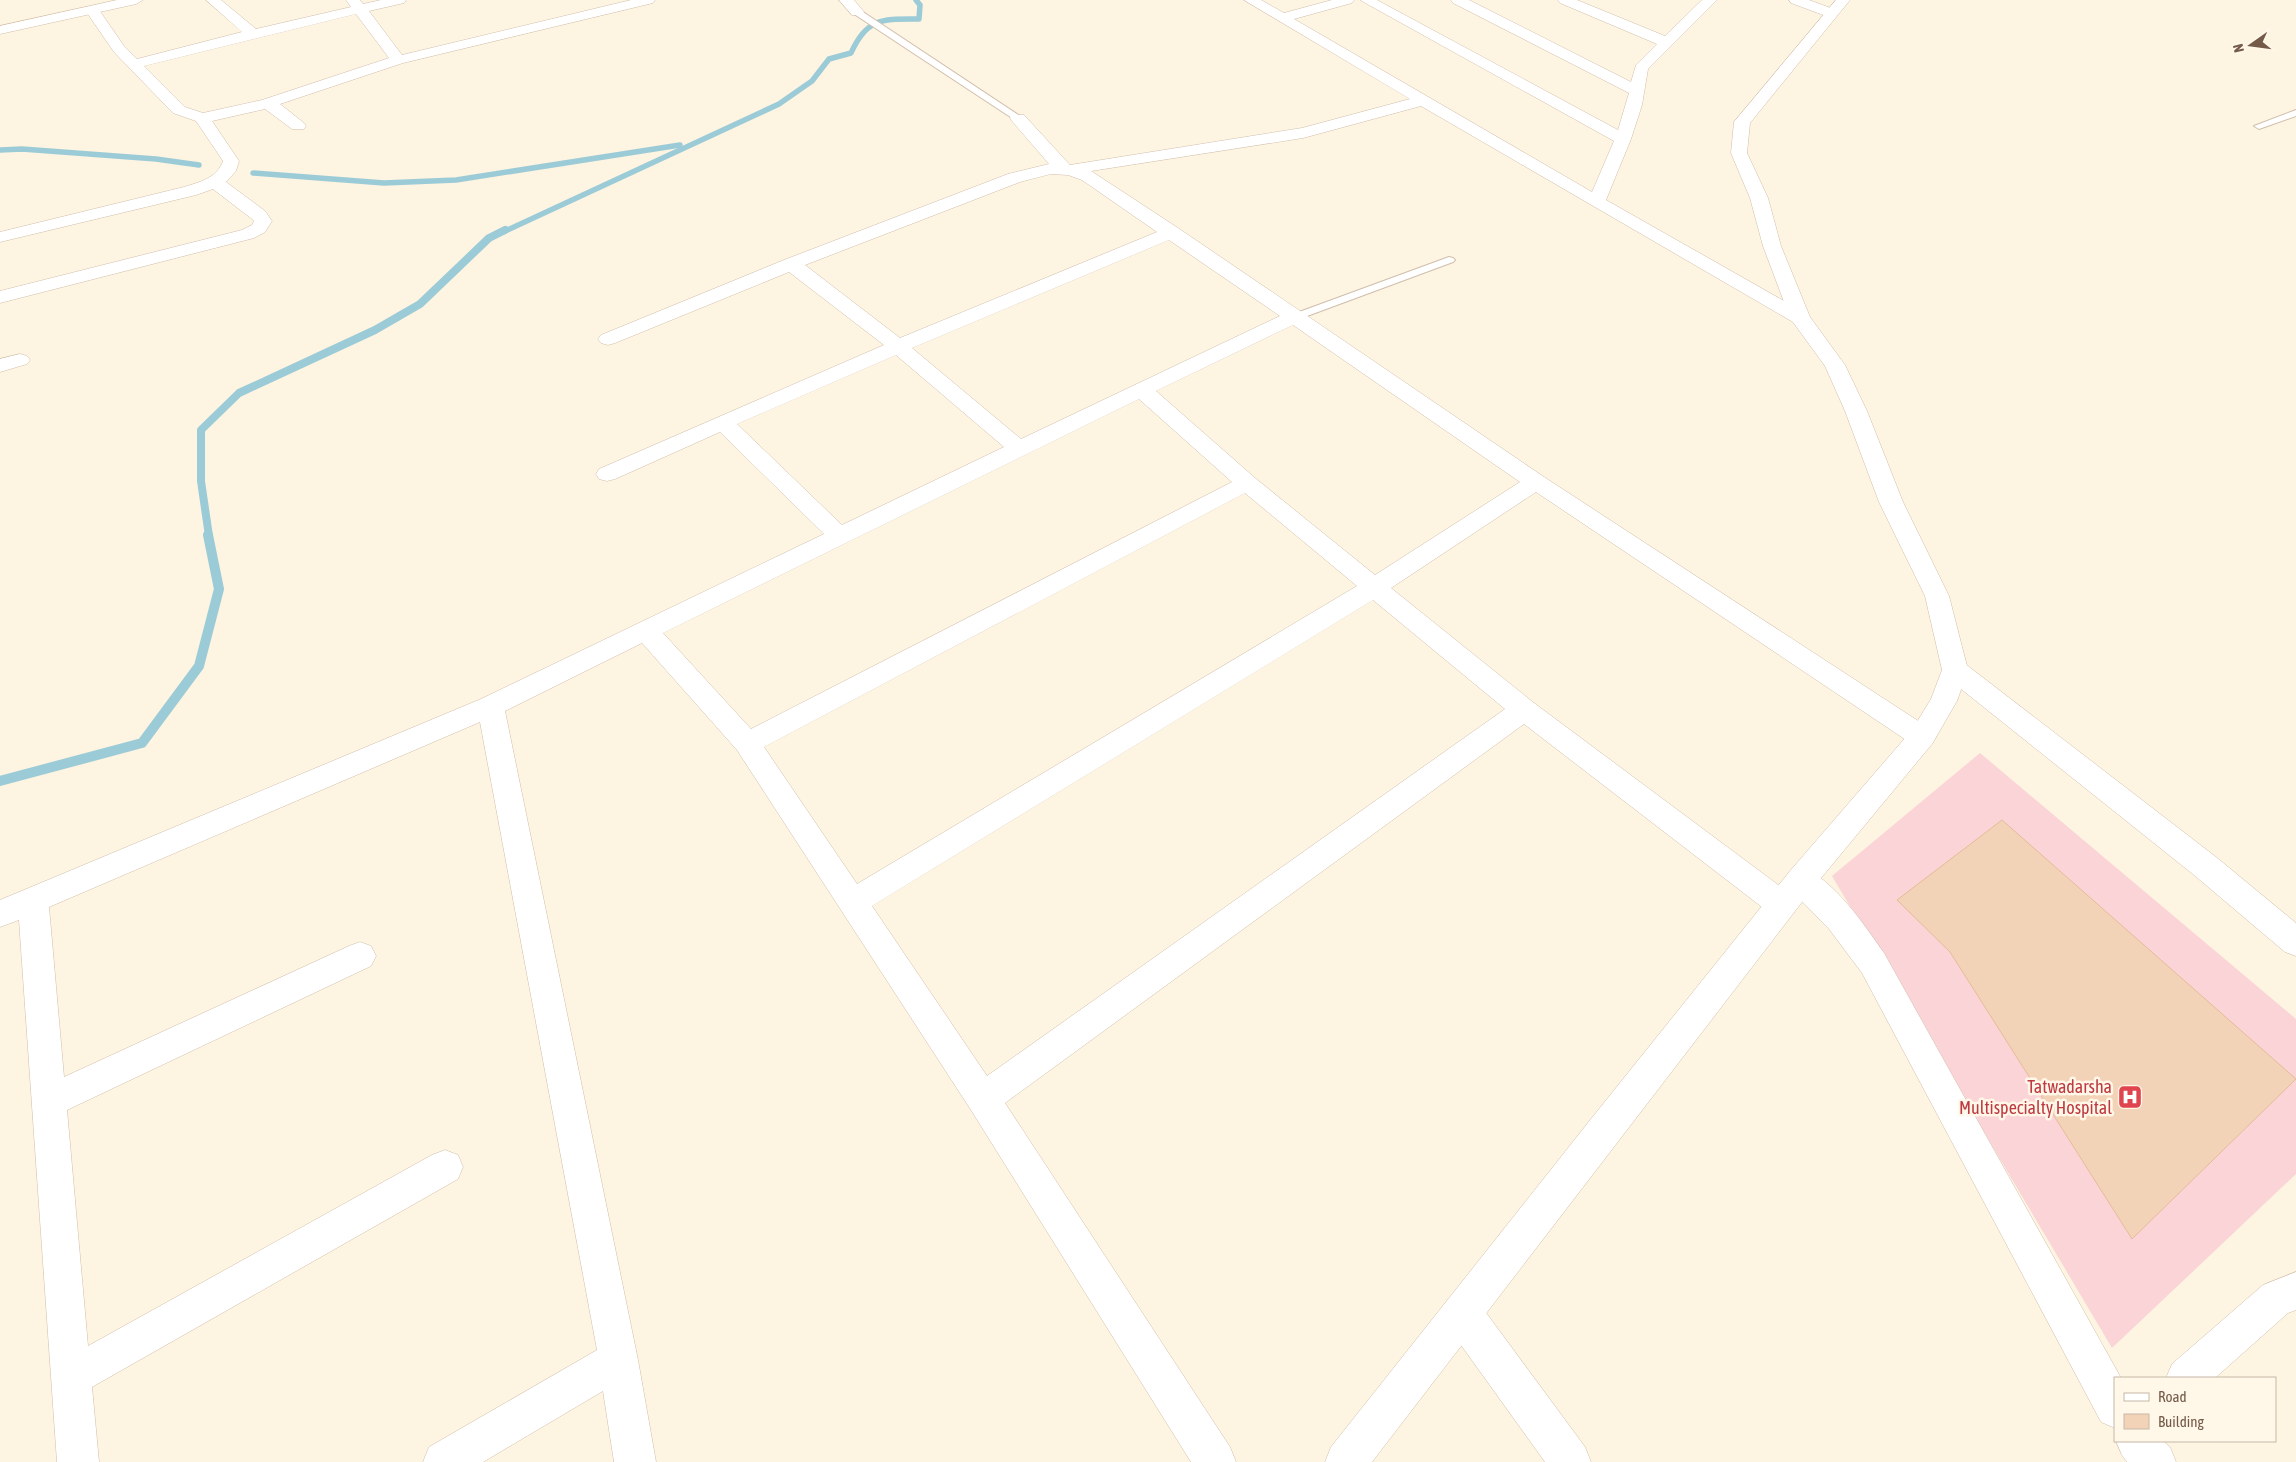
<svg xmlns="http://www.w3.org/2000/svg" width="2296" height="1462" viewBox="0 0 2296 1462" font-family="'Asap Condensed',sans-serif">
<rect width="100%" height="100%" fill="#fdf4e1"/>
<polygon fill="#fbd4d7" points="1980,753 2296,1019 2296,1174 2112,1348 1832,876"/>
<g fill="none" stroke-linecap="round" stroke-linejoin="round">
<g stroke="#9ccbd8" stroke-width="5.5">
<polyline points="0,150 22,149 156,159 199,165"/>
<polyline points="253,173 384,183 456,180 680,145"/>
<path d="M503 232 779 104 812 81 829 59 851 53C867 17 883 19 919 19L920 5 916 0"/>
</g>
<polyline stroke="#9ccbd8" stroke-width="8" points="209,536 201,481 201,430 239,393 375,330 420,304 489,238 505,230"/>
<polyline stroke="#9ccbd8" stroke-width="10" points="0,781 142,743 199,666 219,589 208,535"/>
</g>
<polygon fill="#f3d3b8" stroke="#e6ba98" points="2002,820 2296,1079 2132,1239 1950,952 1897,900"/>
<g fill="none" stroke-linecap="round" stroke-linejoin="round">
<defs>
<g id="service">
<polygon points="854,10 860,10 1023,118 1018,121 1015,120 854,14"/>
<polygon points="2296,110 2296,116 2259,129 2254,126"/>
<polygon points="1449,257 1453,258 1455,260 1453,262 1299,319 1291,319 1289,317 1291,315"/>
</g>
<g id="minor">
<path d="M206 0H221L256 29 351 7 346 0H360L363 4 381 0H406L404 3 369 11 402 55 631 0H655L653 3 403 63 280 104 304 123 306 126 304 129H292L265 109 212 121 239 161 236 171 226 182 265 211 272 221 265 232 254 238 0 303V291L242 230 252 225 254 221 252 219 213 189 196 195 0 242V232L184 187C200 182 217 178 223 161L196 121 173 113 114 52 85 10 92 6 97 7 124 46 137 59 242 32ZM356 14 389 58 262 100 203 113 185 107 144 66Z"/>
<polygon points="839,0 854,0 864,12 862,15 852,15"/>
<path d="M1244 0H1261L1284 13 1332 0H1354L1352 3 1294 19 1592 192 1614 141 1360 0H1377L1618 130 1629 93 1453 3 1451 0H1469L1631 82 1636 65 1657 44 1560 3 1558 0H1577L1665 36 1702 0H1717L1648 69 1642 105 1631 139 1606 200 1807 314 1810 318 1807 322 1800 324 1793 322 1421 106 1303 138 1091 171 1178 228 1544 477 1932 730 1936 737 1932 744 1922 747 1912 744 1536 492 1391 588 1534 703 1793 896 1797 905 1793 914 1782 918 1771 914 1524 724 1005 1103 1230 1447 1236 1462H1191L971 1110 737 750 642 643 505 711 638 1360 656 1462H614L603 1391 483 1462H423L429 1447 597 1350 480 722 49 907 64 1077 349 946 360 942 371 946 376 956 371 966 67 1110 88 1346 432 1155 445 1150 458 1155 463 1167 458 1179 92 1387 99 1462H57L19 920 0 927V900L481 699 824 534 720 432 615 479 607 481 599 479 596 474 599 469 884 345 789 272 615 343 608 345 601 343 598 339 601 335 784 260 1008 174 1049 164 1012 121 1010 118 1012 115H1024L1070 165 1302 128 1410 99ZM1051 174 1068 175 1082 180 1157 232 900 338 805 265 1020 182ZM1169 240 1280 316 1021 439 912 348ZM1293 325 1520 482 1375 575 1255 478 1156 391ZM896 355 1004 447 842 525 737 424ZM1139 399 1232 482 751 729 663 633ZM1245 493 1357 586 857 884 764 747ZM1373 600 1505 709 987 1076 872 906Z"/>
<polygon points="1789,0 1809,0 1836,10 1838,13 1836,16 1826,16 1791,3"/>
<polygon points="20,354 27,356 30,360 27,364 0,372 0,359"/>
<polygon points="1955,660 1964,663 2216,857 2296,923 2296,956 2285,952 2194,875 1946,677 1942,670 1946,663"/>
<path d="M1801 867C1833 878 1865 926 1884 953L2121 1378H2115V1428L2101 1422 1862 973 1829 929 1790 889 1786 880 1790 871Z"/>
<polygon points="2296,1272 2296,1310 2288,1313 2215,1378 2166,1378 2172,1364 2263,1285"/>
<polygon points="1462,1294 1476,1299 1585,1447 1591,1462 1545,1462 1448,1327 1443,1313 1448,1299"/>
<polygon points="2116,1441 2163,1441 2170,1447 2176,1462 2127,1462 2122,1455"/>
</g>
<polygon id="tertiary" points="1836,0 1850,0 1750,123 1747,153 1768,198 1781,246 1810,317 1845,365 1867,411 1903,502 1949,596 1968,670 1957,701 1932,744 1812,889 1372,1462 1325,1462 1331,1447 1591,1119 1790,871 1912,730 1931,699 1942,670 1925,596 1879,502 1845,411 1825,366 1790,318 1763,246 1750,198 1731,153 1734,122"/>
<polygon id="secondary" points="117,0 143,0 136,4 0,34 0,26"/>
</defs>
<use href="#service" stroke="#d0beab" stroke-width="2"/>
<use href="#minor" stroke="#d0beab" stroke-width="1"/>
<use href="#tertiary" stroke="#d0beab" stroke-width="1"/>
<use href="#secondary" stroke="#d3bea8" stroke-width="1"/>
<use href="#service" fill="#fff" fill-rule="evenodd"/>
<use href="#minor" fill="#fff" fill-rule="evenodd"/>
<use href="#tertiary" fill="#fff" fill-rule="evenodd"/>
<use href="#secondary" fill="#fff" fill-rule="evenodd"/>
</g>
<defs>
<symbol id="hospital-square" viewBox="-11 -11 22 22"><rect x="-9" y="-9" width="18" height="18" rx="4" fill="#e0444e" stroke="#fff7e8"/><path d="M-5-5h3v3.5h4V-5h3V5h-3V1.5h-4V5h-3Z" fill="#fff"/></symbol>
</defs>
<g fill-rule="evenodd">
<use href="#hospital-square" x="2116" y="1083" width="28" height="28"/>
</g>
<g text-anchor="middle" stroke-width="5" stroke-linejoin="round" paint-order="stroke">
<g font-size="18" fill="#be3a42" stroke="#fff7e8" text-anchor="end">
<text x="2112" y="1093">Tatwadarsha<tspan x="2112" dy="21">Multispecialty Hospital</tspan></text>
</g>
</g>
<rect x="2114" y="1377" width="162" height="65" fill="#fff7e8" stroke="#c7b8a8"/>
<rect x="2124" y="1393" width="25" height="8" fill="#ffffff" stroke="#c7b8a8"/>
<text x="2158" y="1402" font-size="15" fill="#745a48">Road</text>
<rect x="2124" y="1414" width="25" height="15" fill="#f3d3b8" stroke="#c7b8a8"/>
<text x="2158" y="1427" font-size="15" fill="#745a48">Building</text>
<g transform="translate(2251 45) rotate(256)" stroke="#fff7e8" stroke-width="4" paint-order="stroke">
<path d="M0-4L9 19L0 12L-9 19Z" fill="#745a48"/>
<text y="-8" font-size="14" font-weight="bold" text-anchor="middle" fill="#745a48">N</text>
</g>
</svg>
